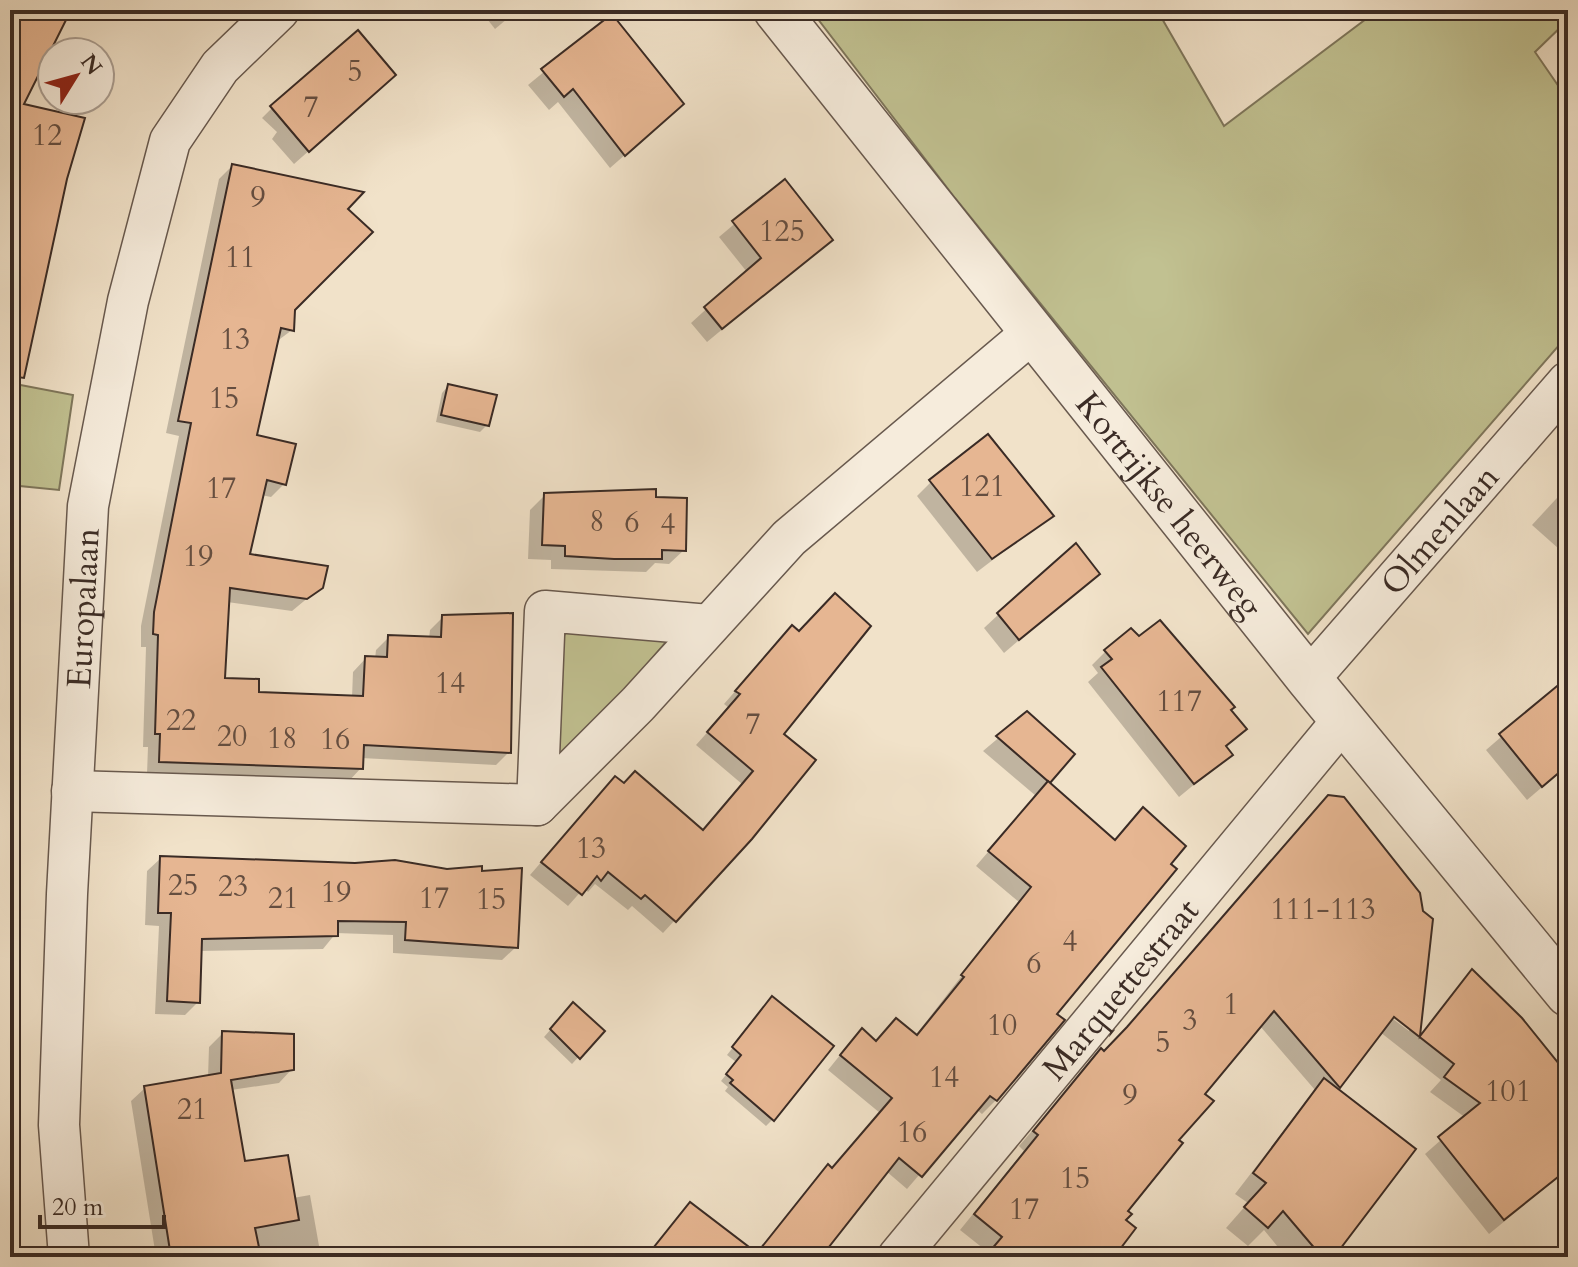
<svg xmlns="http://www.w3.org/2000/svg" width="1578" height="1267" viewBox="0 0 1578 1267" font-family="Cardo,serif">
<rect width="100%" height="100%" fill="#f1e2c9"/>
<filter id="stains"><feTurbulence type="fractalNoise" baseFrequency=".0025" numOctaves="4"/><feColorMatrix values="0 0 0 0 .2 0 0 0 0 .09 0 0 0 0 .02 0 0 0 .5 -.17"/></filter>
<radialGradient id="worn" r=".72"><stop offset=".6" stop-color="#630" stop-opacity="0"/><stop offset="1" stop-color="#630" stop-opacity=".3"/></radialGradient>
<g fill="#c1c191" stroke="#7e765b" stroke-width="2">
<polygon points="811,10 1157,10 1224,126 1378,10 1568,10 1568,20 1535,52 1568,100 1568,335 1308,634 955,198"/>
<polygon points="10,383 73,395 59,490 10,485"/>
<polygon points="568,627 672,635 565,761 558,754 562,640"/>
</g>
<g fill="#0003" fill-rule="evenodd">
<polygon points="144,10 165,10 155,20"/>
<polygon points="480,10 518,10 495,29"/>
<polygon points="612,16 667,118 610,168 558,102 549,110 528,85"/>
<polygon points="379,89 294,164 272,139 277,132 262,118 276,104"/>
<polygon points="232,166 346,209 293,310 292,330 276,342 254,437 284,484 271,497 261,495 247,556 321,587 292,611 227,602 223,680 257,694 352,697 353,672 366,658 375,659 376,650 389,637 429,639 430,630 443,617 509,752 496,765 361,758 361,768 348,782 147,774 148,747 143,747 146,647 141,647 141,626 179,436 166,433 219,179"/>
<polygon points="784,182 830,240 707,342 691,323 747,272 719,237"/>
<polygon points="448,386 487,425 480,432 436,422 442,393"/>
<polygon points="931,482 1052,515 977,572 917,496"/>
<polygon points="1568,486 1568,557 1532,525"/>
<polygon points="545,495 654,499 684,550 669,564 655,563 646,572 551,569 551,560 528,559 530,510"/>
<polygon points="1097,574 1004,653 984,628 999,614"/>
<polygon points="780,640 782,734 675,920 663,933 632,906 628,910 595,884 588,892 584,888 568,906 530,875 603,791 702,832 742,784 696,745 729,708 724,704"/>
<polygon points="1106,651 1229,710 1244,729 1224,748 1230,755 1179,797 1088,682 1098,673 1092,665"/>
<polygon points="1568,679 1568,765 1527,800 1486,750"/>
<polygon points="1027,714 1072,754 1047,783 1054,1014 1062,1020 996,1100 982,1114 976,1109 907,1189 886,1171 818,1257 646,1257 690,1205 757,1252 814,1181 828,1167 831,1169 880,1113 828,1070 849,1044 915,1036 1019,902 976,866 1036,796 983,751"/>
<polygon points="161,858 516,947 502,960 393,953 393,935 336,933 323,949 199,951 198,1002 185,1015 155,1014 159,926 145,925 147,871"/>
<path d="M1421 912 1431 920 1418 1038 1472 972 1568 1078V1188L1559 1177 1489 1234 1425 1154 1466 1118 1430 1092 1441 1080 1380 1032 1335 1090 1331 1257H1286L1264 1230 1248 1246 1226 1228 1248 1203 1235 1194 1315 1090 1260 1026 1203 1094 1176 1141 1125 1211 1110 1257H985L989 1253 960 1230 1024 1151 1019 1146 1101 1051 1104 1054ZM1388 1009 1409 1026V1031L1385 1013Z"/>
<polygon points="766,1005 773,1119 766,1126 725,1091 728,1087 721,1081 736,1062 727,1055"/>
<polygon points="566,1012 602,1031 572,1064 544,1037"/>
<polygon points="223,1033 292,1069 279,1083 231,1090 244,1163 293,1198 310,1195 321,1257 156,1257 131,1101 145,1088 208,1077 209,1047"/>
</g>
<g fill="#e6b692" stroke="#3a2b25" stroke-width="2">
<polygon points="10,10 71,10 24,104 85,118 67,179 24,378 10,376"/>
<polygon points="612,14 684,104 625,156 573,89 564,97 541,69"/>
<polygon points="358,30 396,75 309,152 270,106"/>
<polygon points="232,164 364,192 348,209 373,232 295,310 294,331 281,328 257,435 296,444 286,485 267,480 250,554 328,566 323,588 307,599 230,588 225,678 259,679 259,692 363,696 365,656 387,657 388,635 441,637 442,615 513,613 511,753 364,745 363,769 159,762 160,734 155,734 158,635 153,634 154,612 191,423 178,421"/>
<polygon points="785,179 833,240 722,329 704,307 761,258 732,221"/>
<polygon points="448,384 497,395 489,426 441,415"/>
<polygon points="988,434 1054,516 992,559 929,480"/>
<polygon points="656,489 656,497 687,498 686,551 662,550 662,559 614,559 565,556 565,546 542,545 544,493"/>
<polygon points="1076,543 1100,574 1019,640 997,613"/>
<polygon points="835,593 871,626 784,734 816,760 752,839 676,922 645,895 641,899 608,872 601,881 597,876 582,895 541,862 615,776 624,783 635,771 703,830 753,771 707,732 740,694 735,691 792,625 799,631"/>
<polygon points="1160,620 1235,707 1231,710 1247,729 1226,746 1233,755 1194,784 1101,667 1112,659 1104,650 1131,628 1139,636"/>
<polygon points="1568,677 1568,765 1542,787 1499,734"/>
<polygon points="1027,711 1075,754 1050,783 996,736"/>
<polygon points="1048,781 1115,840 1143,807 1186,846 1171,864 1177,869 1057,1014 1065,1020 997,1101 990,1096 922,1177 899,1158 821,1257 646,1257 690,1202 757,1253 828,1164 832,1168 892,1098 840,1055 862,1028 876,1041 896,1018 917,1035 964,977 961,975 1031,887 988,851"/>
<polygon points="1328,795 1344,797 1420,893 1423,911 1433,919 1420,1036 1472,969 1522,1018 1568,1075 1568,1169 1504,1220 1438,1137 1480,1103 1444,1077 1454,1064 1394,1017 1340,1088 1274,1011 1205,1094 1214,1101 1179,1140 1183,1143 1128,1211 1132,1214 1126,1220 1136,1228 1114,1257 985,1257 1002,1237 974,1214 1038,1135 1033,1131 1101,1048 1104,1051 1127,1027"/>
<polygon points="160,856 355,863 395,860 447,869 482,866 482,871 522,868 518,948 405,940 406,922 338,921 338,936 202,939 200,1003 167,1001 171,913 158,913"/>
<polygon points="772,996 834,1046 774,1121 730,1083 733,1080 726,1074 741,1055 732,1047"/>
<polygon points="573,1002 605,1031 580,1059 550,1029"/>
<polygon points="222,1031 294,1034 294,1070 231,1080 245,1161 288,1155 299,1220 255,1228 261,1257 171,1257 144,1086 221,1073"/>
<polygon points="1324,1078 1416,1149 1334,1257 1322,1257 1283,1211 1268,1228 1244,1207 1266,1183 1253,1173"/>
</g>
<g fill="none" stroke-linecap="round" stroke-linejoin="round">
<defs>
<g id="minor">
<path id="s1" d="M1309 679 1568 382"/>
<polyline points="72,791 537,805 638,704 789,538 1033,332"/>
<polyline points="537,805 545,611 709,625"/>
<path id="s2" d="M69 1257 59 1125 67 894 88 506 128 301 170 141 220 67 279 10"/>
<path id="s3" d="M898 1257 1343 720"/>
</g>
<g id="tertiary">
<path id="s4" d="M776 10 1309 679 1568 994"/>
</g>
</defs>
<use href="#minor" stroke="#68594e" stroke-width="43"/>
<use href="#tertiary" stroke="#68594e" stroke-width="47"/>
<use href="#minor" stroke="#f6ecdc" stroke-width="40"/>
<use href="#tertiary" stroke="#f6ecdc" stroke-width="44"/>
</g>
<g text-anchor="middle" stroke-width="6" stroke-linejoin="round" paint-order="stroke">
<g font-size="30" fill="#654e40">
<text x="355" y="81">5</text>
<text x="311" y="117">7</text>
<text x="47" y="145">12</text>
<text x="258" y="207">9</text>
<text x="782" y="241">125</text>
<text x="240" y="267">11</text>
<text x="235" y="349">13</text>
<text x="224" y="408">15</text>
<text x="982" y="496">121</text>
<text x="221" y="498">17</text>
<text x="597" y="531">8</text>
<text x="632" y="532">6</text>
<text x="668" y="534">4</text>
<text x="198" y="566">19</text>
<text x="450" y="693">14</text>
<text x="1179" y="711">117</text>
<text x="181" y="730">22</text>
<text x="753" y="734">7</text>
<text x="232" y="746">20</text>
<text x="282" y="748">18</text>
<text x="335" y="749">16</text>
<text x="591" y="858">13</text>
<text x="183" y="895">25</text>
<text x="233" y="896">23</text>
<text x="336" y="902">19</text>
<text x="283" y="908">21</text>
<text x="434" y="908">17</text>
<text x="491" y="909">15</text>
<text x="1323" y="919">111-113</text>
<text x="1070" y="951">4</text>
<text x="1034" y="973">6</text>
<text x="1231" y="1014">1</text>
<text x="1190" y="1030">3</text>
<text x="1002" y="1035">10</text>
<text x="1163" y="1052">5</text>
<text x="944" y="1087">14</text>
<text x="1508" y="1101">101</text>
<text x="1130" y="1105">9</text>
<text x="192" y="1119">21</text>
<text x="912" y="1142">16</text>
<text x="1075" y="1188">15</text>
<text x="1024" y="1219">17</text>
</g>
<g font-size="34" fill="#3a2b25" stroke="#f6ecdc">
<text dy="12" stroke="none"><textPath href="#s4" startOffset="632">Kortrijkse heerweg</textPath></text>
<text dy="12" stroke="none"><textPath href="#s1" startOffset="198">Olmenlaan</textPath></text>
<text dy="12" stroke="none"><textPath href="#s2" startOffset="650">Europalaan</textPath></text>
<text dy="12" stroke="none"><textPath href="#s3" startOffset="348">Marquettestraat</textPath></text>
</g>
</g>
<rect width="1578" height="1267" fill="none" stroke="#f1e2c9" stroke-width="40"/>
<rect x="12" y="12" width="1554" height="1243" fill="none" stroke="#3a2b25" stroke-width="4"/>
<rect x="20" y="20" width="1538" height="1227" fill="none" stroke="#3a2b25" stroke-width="2"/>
<g transform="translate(76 76) rotate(53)"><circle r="38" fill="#f6ecdc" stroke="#ab9f93" stroke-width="2"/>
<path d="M0-6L14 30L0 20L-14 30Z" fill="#8f2418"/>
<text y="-12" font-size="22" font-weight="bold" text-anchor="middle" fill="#3a2b25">N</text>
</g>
<path d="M40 1215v12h124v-12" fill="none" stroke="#3a2b25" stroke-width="4"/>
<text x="52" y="1215" font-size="24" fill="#3a2b25" stroke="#f6ecdc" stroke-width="6" paint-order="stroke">20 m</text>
<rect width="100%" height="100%" filter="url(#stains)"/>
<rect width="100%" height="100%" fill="url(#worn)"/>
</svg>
